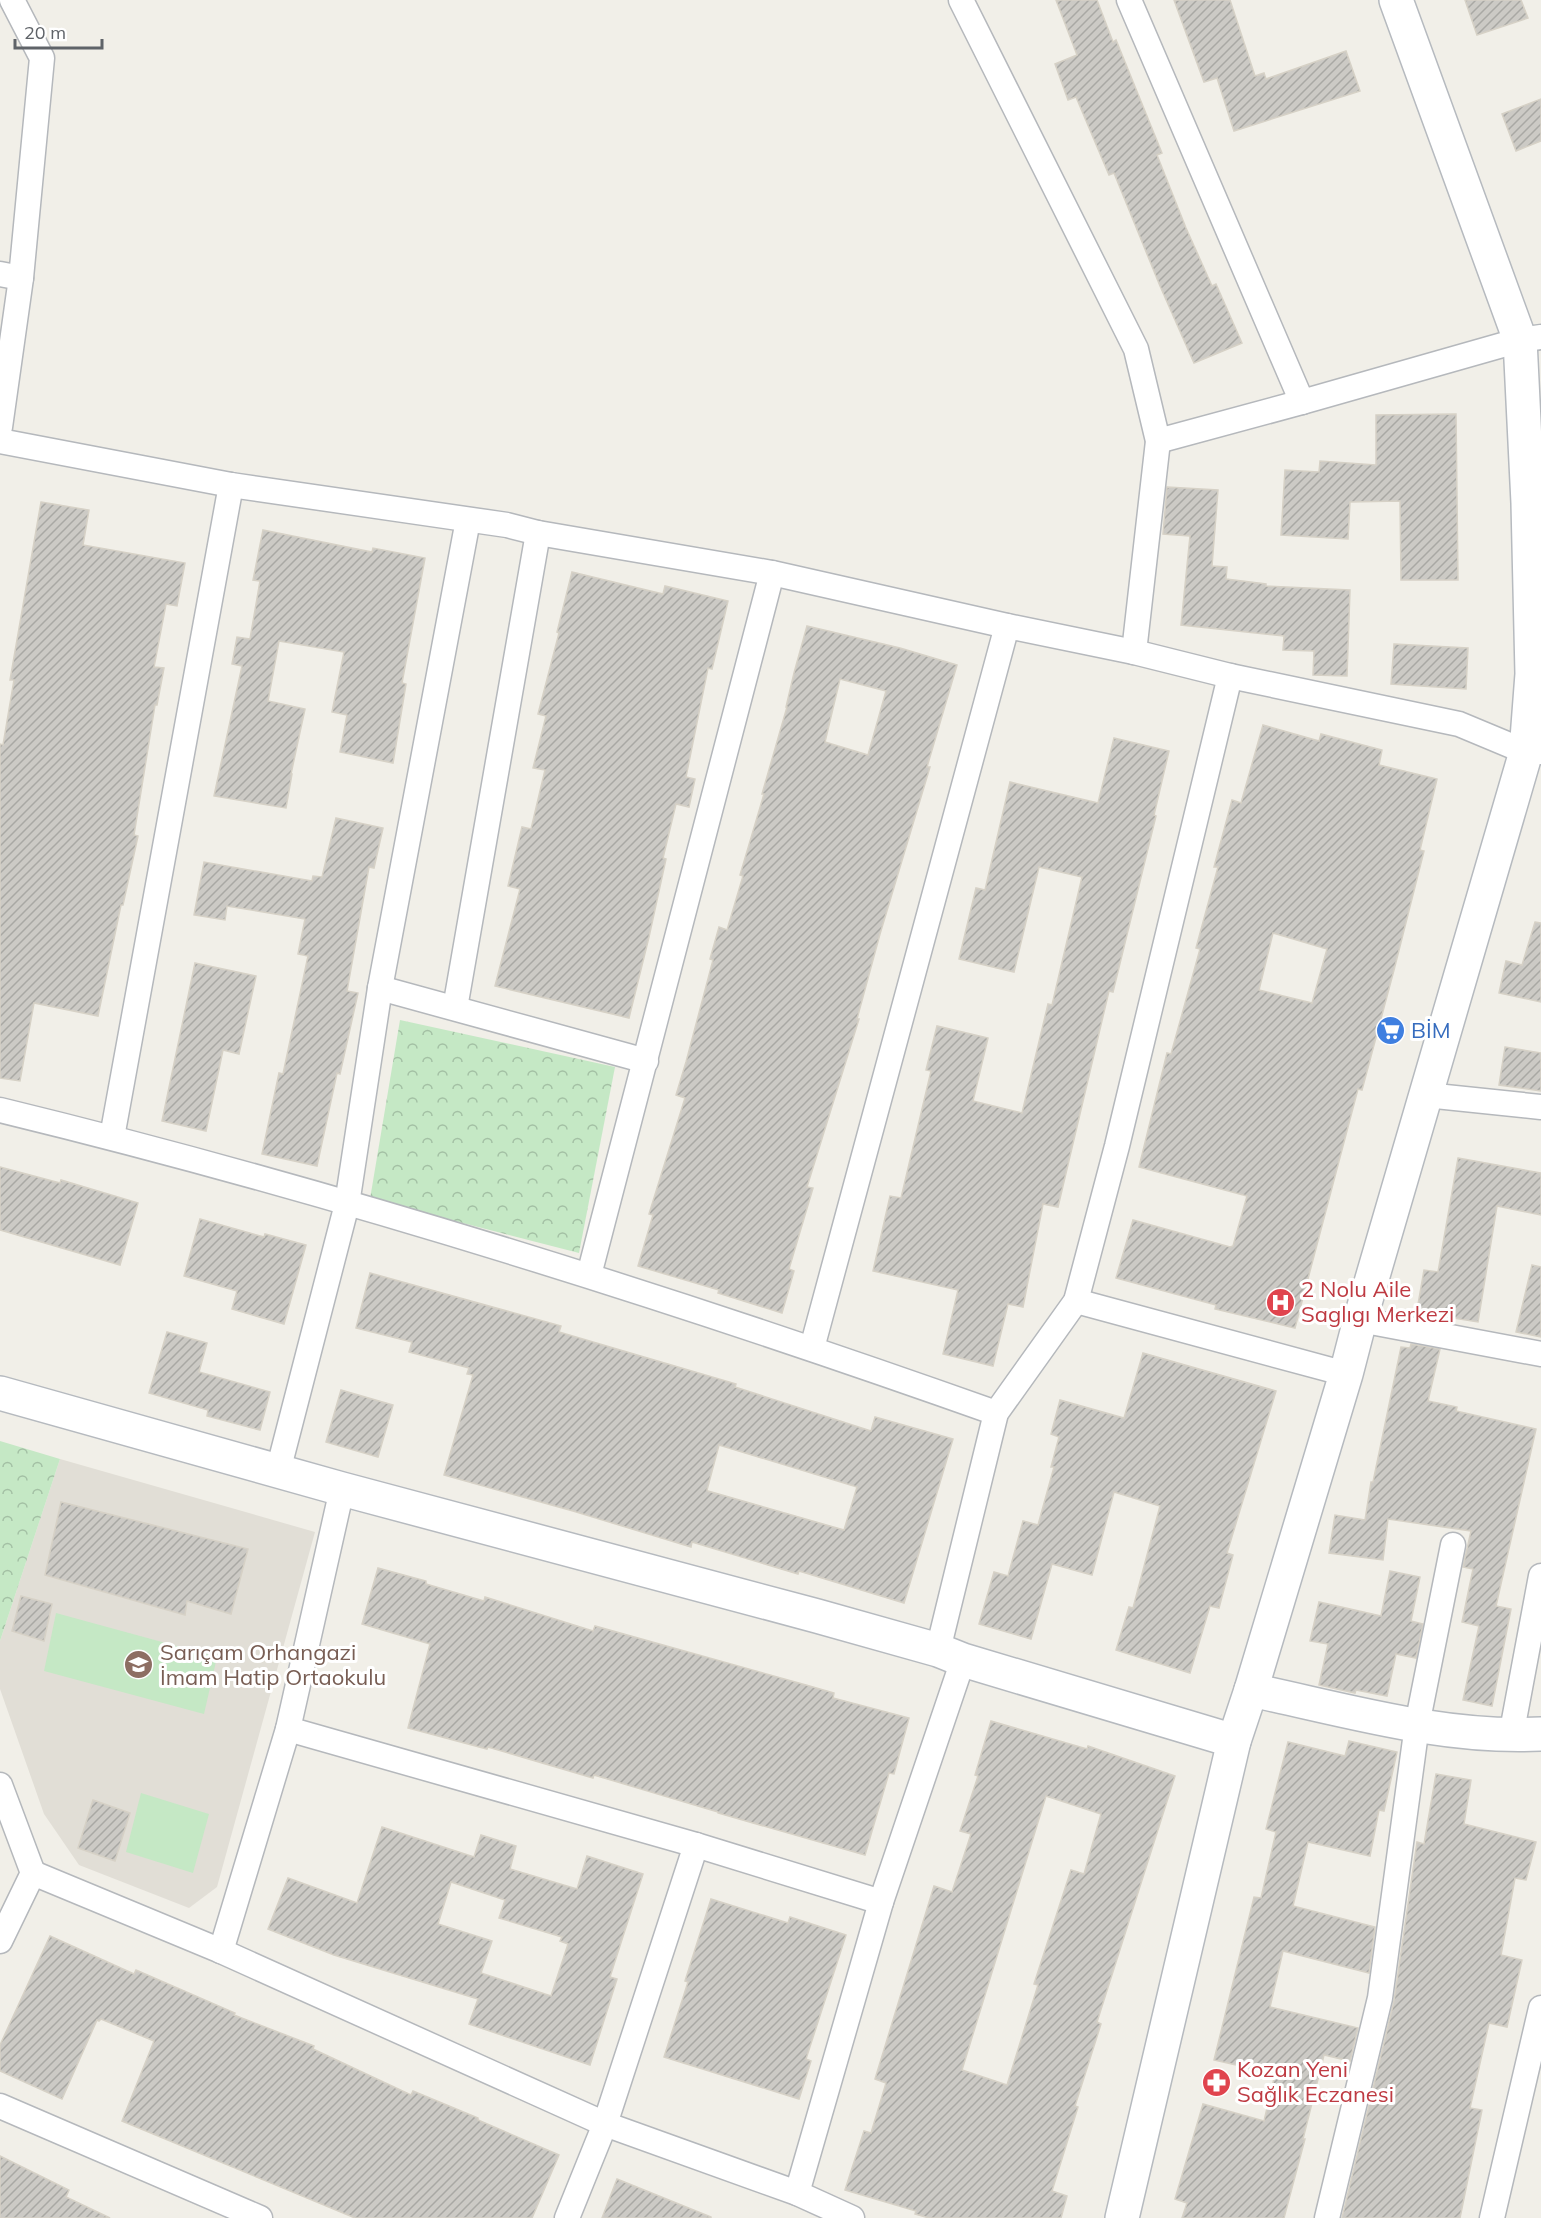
<svg xmlns="http://www.w3.org/2000/svg" width="1541" height="2218" viewBox="0 0 1541 2218" font-family="Mulish,sans-serif">
<defs>
<pattern id="park-crowns" width="20" height="18" patternUnits="userSpaceOnUse" patternTransform="scale(1.5)"><rect width="20" height="18" fill="#c5e8c5"/><path d="M2 6a3 3 0 1 1 6 0M12 15a3 3 0 1 1 6 0" fill="none" stroke="#a3c0a4"/></pattern>
<pattern id="building-hatch" width="6" height="6" patternUnits="userSpaceOnUse" patternTransform="scale(1.5)"><rect width="6" height="6" fill="#cccac5"/><path d="M-1 1l2-2M0 6l6-6M5 7l2-2" fill="none" stroke="#a9a8a4"/></pattern>
</defs>
<rect width="100%" height="100%" fill="#f1efe8"/>
<polygon fill="#e1ded6" points="60,1459 315,1532 217,1887 189,1908 79,1865 44,1814 0,1689 0,1641"/>
<g fill="#c5e8c5">
<polygon points="56,1613 217,1657 204,1714 44,1671"/>
<polygon points="141,1793 209,1814 193,1873 126,1852"/>
</g>
<g fill="url(#park-crowns)">
<polygon points="400,1020 615,1067 579,1253 370,1199"/>
<polygon points="0,1441 60,1459 0,1641"/>
</g>
<g fill="url(#building-hatch)" stroke="#d6d1c6" stroke-width="1.5" fill-rule="evenodd">
<polygon points="1056,0 1097,0 1113,42 1116,40 1162,153 1157,155 1186,228 1212,286 1216,284 1242,343 1194,363 1160,286 1114,173 1109,175 1076,97 1068,100 1055,64 1077,55"/>
<polygon points="1174,0 1230,0 1255,76 1264,73 1266,79 1346,51 1360,91 1234,131 1217,78 1204,82"/>
<polygon points="1465,0 1521,0 1528,18 1477,35"/>
<polygon points="1541,99 1541,141 1516,151 1502,114"/>
<polygon points="1456,414 1458,580 1401,580 1400,501 1350,502 1348,539 1281,535 1285,470 1319,472 1320,461 1376,465 1376,415"/>
<polygon points="1167,487 1218,490 1212,566 1227,567 1226,579 1266,584 1266,586 1350,590 1347,676 1313,675 1314,651 1283,650 1284,636 1181,625 1190,536 1163,534"/>
<polygon points="41,502 89,510 83,545 185,563 177,606 166,604 154,667 164,668 157,705 155,705 134,835 138,836 123,905 121,905 98,1016 34,1003 20,1081 0,1078 0,744 3,745 14,680 10,680"/>
<polygon points="263,530 372,552 373,548 425,558 402,683 406,684 393,763 340,752 347,715 332,712 344,652 279,641 268,701 305,709 291,774 292,774 286,808 214,796 242,666 232,664 237,637 250,639 260,581 253,580"/>
<polygon points="572,572 663,594 665,586 728,601 712,669 708,668 686,777 695,779 689,807 676,804 663,858 666,859 649,937 629,1018 495,986 520,889 508,886 522,827 531,829 545,770 533,768 546,716 538,714 559,633 557,632"/>
<path d="M807 626 900 648 957 665 927 767H930L880 934 857 1019H859L807 1187 813 1188 789 1269 794 1271 782 1313 718 1293 719 1290 638 1266 653 1215 649 1214 685 1098 676 1095 686 1062 713 960 710 959 719 927 727 930 743 876 740 875 764 794H762L787 707H786L794 673ZM840 679 886 691 868 755 825 742Z"/>
<polygon points="1394,644 1468,648 1466,689 1391,684"/>
<path d="M1263 725 1319 741 1321 734 1382 750 1379 765 1437 779 1420 850 1424 851 1394 970 1362 1090 1358 1089 1295 1328 1215 1309 1216 1305 1116 1278 1133 1220 1230 1247 1233 1246 1247 1196 1139 1167 1167 1053 1171 1054 1200 949 1196 948 1218 867H1214L1232 800 1241 803ZM1273 933 1327 949 1312 1003 1259 990Z"/>
<polygon points="1114,738 1169,751 1154,815 1156,816 1113,992 1109,991 1058,1207 1043,1204 1023,1307 1008,1304 993,1366 943,1354 958,1290 873,1271 890,1196 901,1198 931,1071 926,1070 937,1026 988,1038 973,1101 1022,1113 1048,1004 1052,1005 1082,877 1039,867 1014,972 959,959 976,888 985,890 1010,782 1098,803"/>
<polygon points="336,818 383,828 374,868 369,867 347,991 358,993 340,1074 337,1073 317,1166 262,1154 279,1073 283,1074 308,956 298,954 305,919 227,906 225,920 194,915 204,862 312,881 313,876 322,877"/>
<polygon points="1535,922 1541,923 1541,1002 1499,993 1506,961 1522,965"/>
<polygon points="195,963 256,976 239,1054 223,1050 206,1131 162,1121"/>
<polygon points="1505,1047 1541,1053 1541,1091 1499,1085"/>
<polygon points="1458,1158 1541,1173 1541,1215 1497,1206 1478,1322 1447,1317 1446,1322 1416,1316 1424,1270 1438,1272"/>
<polygon points="0,1167 60,1183 61,1180 138,1203 120,1265 0,1230"/>
<polygon points="200,1219 264,1237 265,1234 306,1245 284,1324 232,1309 237,1291 184,1276"/>
<polygon points="1532,1265 1541,1267 1541,1337 1516,1332"/>
<path d="M370 1273 561 1326 559 1332 736 1384 735 1387 871 1431 875 1417 953 1439 904 1603 799 1571 798 1574 692 1542 691 1547 573 1511 444 1475 473 1375 467 1374 469 1368 409 1352 412 1342 356 1328ZM719 1445 857 1487 844 1530 708 1491 707 1490Z"/>
<polygon points="167,1332 207,1343 199,1372 270,1392 260,1430 207,1416 208,1410 149,1393"/>
<polygon points="1411,1344 1440,1349 1428,1401 1457,1407 1456,1411 1536,1429 1496,1606 1511,1609 1492,1706 1463,1700 1479,1626 1462,1622 1473,1569 1463,1567 1471,1531 1388,1519 1383,1560 1329,1553 1335,1515 1365,1520 1371,1482 1373,1482 1401,1347 1410,1348"/>
<polygon points="1143,1353 1276,1391 1227,1553 1233,1555 1219,1608 1210,1606 1190,1673 1116,1650 1129,1607 1133,1608 1160,1506 1114,1492 1092,1575 1052,1564 1031,1639 979,1624 994,1572 1008,1576 1023,1521 1038,1525 1054,1467 1051,1467 1059,1437 1051,1434 1060,1400 1124,1418"/>
<polygon points="341,1390 393,1405 378,1457 326,1442"/>
<polygon points="61,1502 248,1549 231,1614 187,1601 185,1615 45,1575"/>
<polygon points="378,1568 426,1581 426,1584 484,1601 485,1597 593,1631 595,1626 806,1685 834,1693 833,1698 909,1718 894,1774 889,1773 865,1855 718,1813 718,1812 594,1775 593,1778 488,1747 487,1749 408,1728 430,1644 362,1624"/>
<polygon points="1390,1571 1420,1577 1411,1621 1423,1624 1416,1658 1396,1654 1387,1696 1356,1690 1355,1693 1319,1685 1328,1644 1310,1641 1319,1602 1381,1616"/>
<polygon points="21,1596 52,1604 44,1641 12,1631"/>
<path d="M991 1721 1087 1749 1088 1746 1175 1776 1097 2022 1101 2024 1075 2106 1078 2107 1052 2191 1067 2196 1061 2218H929L915 2214 916 2211 845 2190 864 2131 871 2133 886 2083 875 2079 934 1886 952 1892 971 1834 960 1831 978 1776 975 1775ZM1046 1796 1101 1814 1084 1874 1071 1870 1034 1984 1038 1985 1007 2085 962 2070Z"/>
<polygon points="1349,1741 1397,1752 1384,1811 1379,1810 1370,1856 1308,1842 1293,1906 1375,1927 1369,1973 1283,1951 1270,2007 1358,2028 1350,2061 1324,2055 1303,2139 1305,2139 1284,2218 1182,2218 1187,2203 1175,2199 1203,2104 1264,2121 1275,2074 1214,2060 1254,1897 1261,1898 1276,1832 1266,1829 1288,1742 1345,1756"/>
<polygon points="1436,1774 1471,1780 1464,1824 1536,1842 1526,1880 1515,1878 1501,1955 1522,1960 1507,2027 1489,2023 1470,2108 1482,2110 1460,2218 1342,2218 1394,2001 1417,1842 1424,1844"/>
<polygon points="93,1800 130,1813 115,1861 78,1848"/>
<path d="M382 1827 474 1857 481 1835 516 1846 510 1869 577 1889 587 1856 643 1874 610 1977 617 1979 590 2065 469 2024 478 1999 334 1955 268 1929 288 1878 357 1903ZM451 1882 505 1900 499 1918 562 1937 560 1941 568 1944 551 1996 481 1973 492 1941 438 1924Z"/>
<polygon points="711,1899 788,1923 790,1917 846,1935 806,2059 811,2061 799,2099 664,2057 688,1982 685,1981"/>
<polygon points="50,1936 134,1974 136,1970 235,2013 234,2015 314,2046 313,2049 411,2095 413,2091 478,2118 478,2120 559,2155 532,2218 355,2218 122,2121 154,2041 101,2019 99,2021 97,2020 62,2099 0,2071 0,2045"/>
<polygon points="0,2156 69,2190 66,2197 110,2218 0,2218"/>
<polygon points="617,2179 711,2217 711,2218 602,2218"/>
</g>
<g fill="none" stroke-linecap="round" stroke-linejoin="round">
<defs>
<g id="street">
<polyline points="961,0 1136,349 1158,441 1134,652"/>
<polyline points="1129,0 1302,402"/>
<polyline points="0,274 21,278"/>
<polyline points="0,427 21,278 42,58 12,0"/>
<polyline points="0,441 231,485 507,525 538,533 772,573 1007,626 1134,652 1230,676 1459,724 1526,752 1541,752"/>
<polyline points="1158,441 1302,402 1520,340 1541,337"/>
<polyline points="380,988 646,1061"/>
<polyline points="455,1008 538,533"/>
<polyline points="1426,1095 1541,1107"/>
<path d="M0 1110C337 1192 669 1297 996 1413"/>
<polyline points="112,1137 231,485"/>
<polyline points="589,1275 772,573"/>
<polyline points="1076,1301 1346,1374"/>
<polyline points="1360,1320 1541,1354"/>
<polyline points="812,1348 1007,626"/>
<polyline points="278,1471 347,1204 380,988 468,520"/>
<polyline points="938,1650 996,1413 1076,1301 1117,1146 1230,676"/>
<polyline points="288,1729 696,1845 881,1902"/>
<polyline points="1511,1736 1541,1576"/>
<polyline points="0,1785 33,1873 0,1941"/>
<polyline points="33,1873 221,1951 605,2124 797,2193 852,2218"/>
<polyline points="221,1951 288,1729 342,1489"/>
<polyline points="0,2106 260,2218"/>
<polyline points="797,2193 881,1902 963,1660"/>
<polyline points="567,2218 605,2124 696,1845"/>
<polyline points="1327,2218 1380,1998 1417,1725 1453,1545"/>
<polyline points="1492,2218 1541,2008"/>
</g>
<g id="secondary">
<polyline points="0,1393 342,1489 817,1616 938,1650 963,1660 1234,1741"/>
<path d="M1251 1690C1346 1710 1443 1739 1541 1734"/>
<polyline points="1122,2218 1234,1741 1251,1690 1346,1374 1360,1320 1526,752 1532,674 1528,503 1520,340 1396,0"/>
</g>
</defs>
<use href="#street" stroke="#b5b8bc" stroke-width="27"/>
<use href="#secondary" stroke="#b6babf" stroke-width="36"/>
<use href="#street" stroke="#fff" stroke-width="24"/>
<use href="#secondary" stroke="#fff" stroke-width="33"/>
</g>
<defs>
<symbol id="supermarket-disc" viewBox="-11 -11 22 22"><circle r="9.5" fill="#3f7fe0" stroke="#fff"/><path d="M-6-5.5h2.5l.6 2H6L4.5 2H-2.5L-4.4-4H-6ZM-1.5 3.2a1.3 1.3 0 1 0 .1 0ZM3 3.2a1.3 1.3 0 1 0 .1 0Z" fill="#fff"/></symbol>
<symbol id="hospital-disc" viewBox="-11 -11 22 22"><circle r="9.5" fill="#e0444e" stroke="#fff"/><path d="M-5-5h3v3.5h4V-5h3V5h-3V1.5h-4V5h-3Z" fill="#fff"/></symbol>
<symbol id="school-disc" viewBox="-11 -11 22 22"><circle r="9.5" fill="#8d6e63" stroke="#fff"/><path d="M0-5L7-2L0 1L-7-2ZM-4 1L0 2.5L4 1V4Q0 6-4 4Z" fill="#fff"/></symbol>
<symbol id="pharmacy-disc" viewBox="-11 -11 22 22"><circle r="9.5" fill="#e0444e" stroke="#fff"/><path d="M-2-6h4v4h4v4h-4v4h-4v-4h-4v-4h4Z" fill="#fff"/></symbol>
</defs>
<g fill-rule="evenodd">
<use href="#supermarket-disc" x="1374" y="1014" width="33" height="33"/>
<use href="#hospital-disc" x="1264" y="1286" width="33" height="33"/>
<use href="#school-disc" x="122" y="1648" width="33" height="33"/>
<use href="#pharmacy-disc" x="1200" y="2066" width="33" height="33"/>
</g>
<g text-anchor="middle" stroke-width="6" stroke-linejoin="round" paint-order="stroke">
<g font-size="22" fill="#366cbe" stroke="#fff" text-anchor="start">
<text x="1411" y="1038">BİM</text>
</g>
<g font-size="22" fill="#be3a42" stroke="#fff" text-anchor="start">
<text x="1301" y="1297">2 Nolu Aile<tspan x="1301" dy="25">Saglıgı Merkezi</tspan></text>
<text x="1237" y="2077">Kozan Yeni<tspan x="1237" dy="25">Sağlık Eczanesi</tspan></text>
</g>
<g font-size="22" fill="#785e54" stroke="#fff" text-anchor="start">
<text x="160" y="1660">Sarıçam Orhangazi<tspan x="160" dy="25">İmam Hatip Ortaokulu</tspan></text>
</g>
</g>
<path d="M15 39v9h87v-9" fill="none" stroke="#5f6368" stroke-width="3"/>
<text x="24" y="39" font-size="18" fill="#5f6368" stroke="#ffffff" stroke-width="4.5" paint-order="stroke">20 m</text>
</svg>
